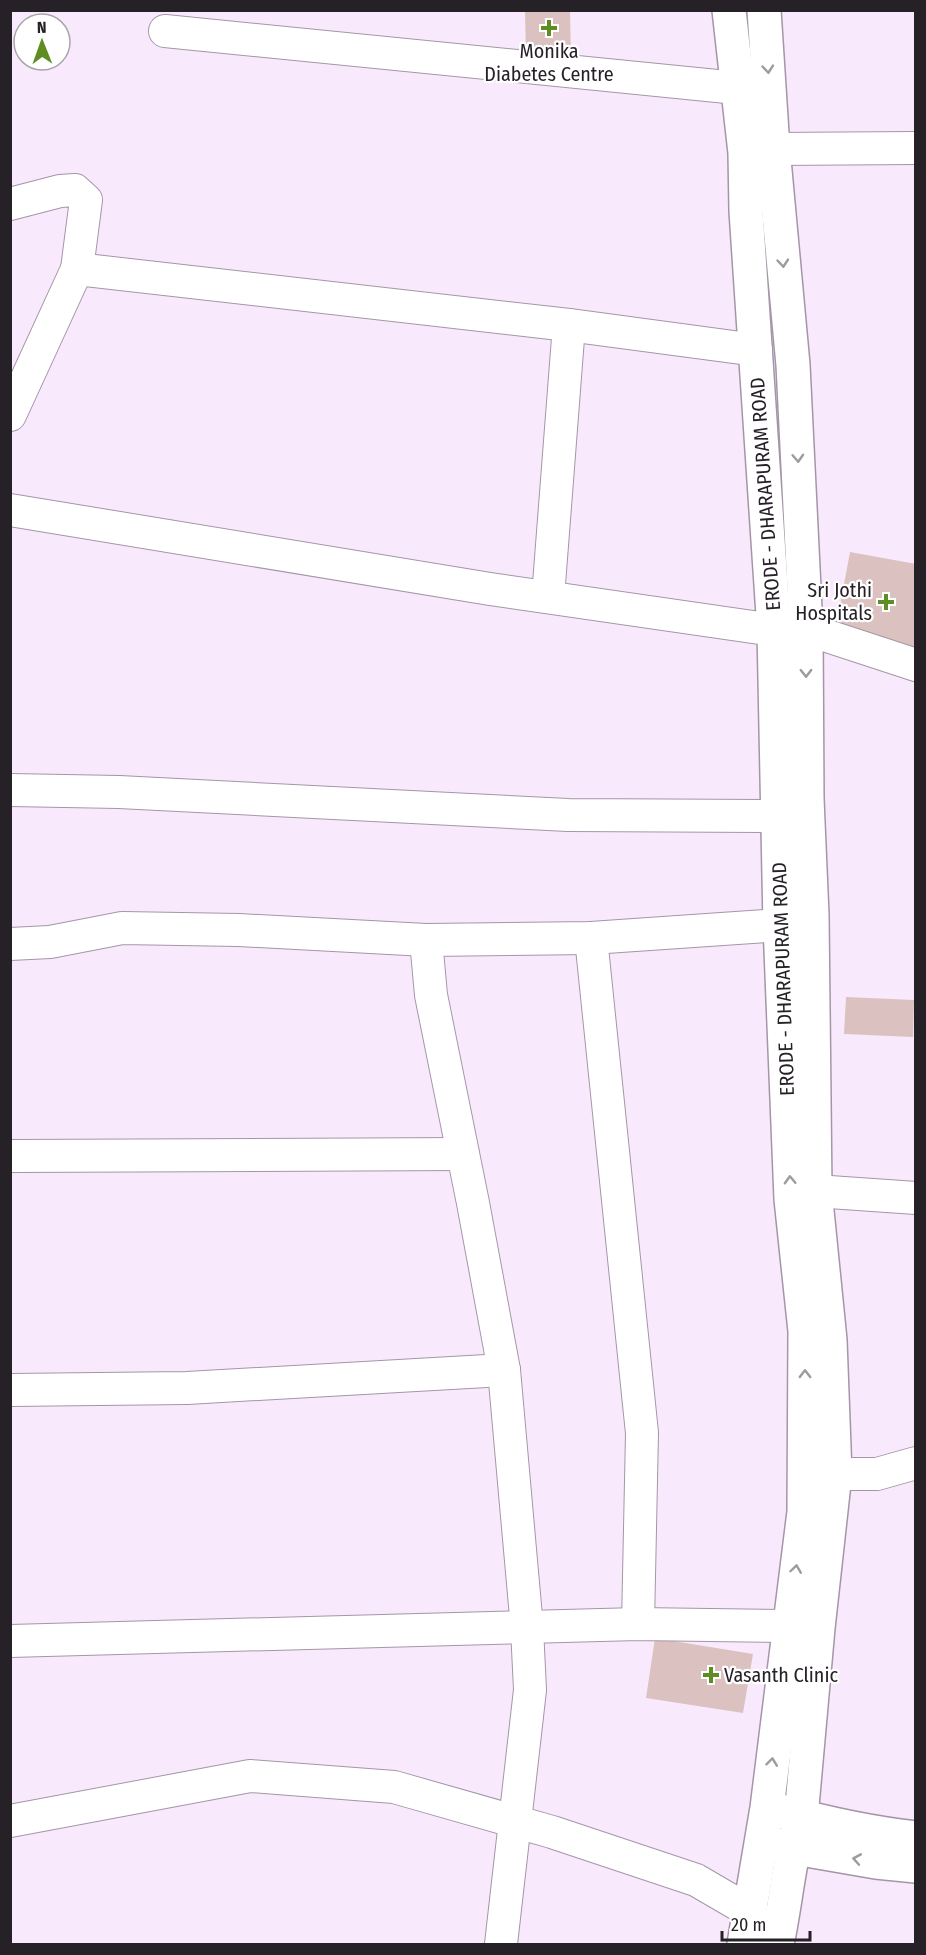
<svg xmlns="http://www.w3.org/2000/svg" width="926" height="1955" viewBox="0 0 926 1955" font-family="'Fira Sans Condensed',sans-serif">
<rect width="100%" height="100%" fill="#f8eafc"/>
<g fill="#dbc2c1">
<polygon points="525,10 570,10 571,57 526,58"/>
<polygon points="850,552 916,564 916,647 835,632"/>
<polygon points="846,997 914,1000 913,1037 844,1034"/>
<polygon points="655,1638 753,1654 743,1713 646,1698"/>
</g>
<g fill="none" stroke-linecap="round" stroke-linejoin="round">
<defs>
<g id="minor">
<polyline points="165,31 737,88"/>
<polyline points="773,149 916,148"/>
<polyline points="10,204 60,191 75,190 86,200 77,269 10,415"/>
<polyline points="77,269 569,325 756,350"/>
<polyline points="10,510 490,589 774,630"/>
<polyline points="548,597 569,325"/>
<polyline points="806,629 916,665"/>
<polyline points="10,790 119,792 568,815 777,816"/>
<polyline points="591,938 642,1433 638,1624"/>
<polyline points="426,940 431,995 473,1203 504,1370 527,1628 530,1690 501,1944"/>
<polyline points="10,944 50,942 122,928 239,930 426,940 591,938 780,925"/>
<polyline points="10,1156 463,1154"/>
<polyline points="815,1191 916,1198"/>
<polyline points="10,1390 187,1388 504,1370"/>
<polyline points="835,1474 877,1474 916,1463"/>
<polyline points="10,1641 638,1624 789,1626 816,1628"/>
<polyline points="10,1821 250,1776 394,1787 552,1832 696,1880 751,1912"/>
</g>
<g id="major">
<polyline points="729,10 745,153 746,211 774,630 780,925 791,1199 805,1331 804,1512 767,1808 744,1944"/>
<path d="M764 10 773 149 793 365 806 629 807 799 812 915 815 1191 830 1340 835 1474 818 1628 801 1817C789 1859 786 1902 777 1944"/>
<path d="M780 1811C825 1823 869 1833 916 1838"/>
<polyline points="772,1844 876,1862 916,1866"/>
</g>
</defs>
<use href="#minor" stroke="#a496a7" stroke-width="34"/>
<use href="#major" stroke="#a496a7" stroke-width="36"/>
<use href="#minor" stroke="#fff" stroke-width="32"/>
<use href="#major" stroke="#fff" stroke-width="33"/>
</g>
<defs><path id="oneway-chevron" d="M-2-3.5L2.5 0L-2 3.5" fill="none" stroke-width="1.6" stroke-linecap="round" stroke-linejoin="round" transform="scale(1.5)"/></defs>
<g stroke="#9d9b9e">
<use href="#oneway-chevron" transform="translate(768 69) rotate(85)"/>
<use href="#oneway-chevron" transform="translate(783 263) rotate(85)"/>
<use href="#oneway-chevron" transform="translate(798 458) rotate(87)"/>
<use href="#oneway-chevron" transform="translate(806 673) rotate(89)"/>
<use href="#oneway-chevron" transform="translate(790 1180) rotate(-92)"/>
<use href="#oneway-chevron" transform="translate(805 1374) rotate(-90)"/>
<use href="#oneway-chevron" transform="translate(796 1569) rotate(-82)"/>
<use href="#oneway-chevron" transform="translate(772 1762) rotate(-83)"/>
<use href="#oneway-chevron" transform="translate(857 1859) rotate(-170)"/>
</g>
<g fill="#5e8e22" stroke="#fff" stroke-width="2">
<path d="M546 19h6v6h6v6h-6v6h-6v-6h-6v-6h6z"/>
<path d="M883 593h6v6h6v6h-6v6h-6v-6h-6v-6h6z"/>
<path d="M708 1666h6v6h6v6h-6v6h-6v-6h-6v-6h6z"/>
</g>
<g text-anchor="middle" stroke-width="4.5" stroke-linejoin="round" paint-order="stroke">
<g font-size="20" fill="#262127" stroke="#fff">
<text x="549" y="58">Monika<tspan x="549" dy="23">Diabetes Centre</tspan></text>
<text x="872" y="597" text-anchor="end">Sri Jothi<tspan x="872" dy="23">Hospitals</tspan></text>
<text x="724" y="1682" text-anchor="start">Vasanth Clinic</text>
</g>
<g font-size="20" fill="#262127" stroke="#fff">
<text transform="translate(765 494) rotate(-94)" y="7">ERODE - DHARAPURAM ROAD</text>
<text transform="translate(783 979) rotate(-92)" y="7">ERODE - DHARAPURAM ROAD</text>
</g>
</g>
<rect width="926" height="1955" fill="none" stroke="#262127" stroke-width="24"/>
<g transform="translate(42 42) rotate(359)"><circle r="28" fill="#ffffff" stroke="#a8a6a9" stroke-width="1.5"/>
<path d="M0-4.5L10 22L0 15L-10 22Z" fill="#5e8e22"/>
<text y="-9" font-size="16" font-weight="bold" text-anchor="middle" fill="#262127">N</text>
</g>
<path d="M722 1931v9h88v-9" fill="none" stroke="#262127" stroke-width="3"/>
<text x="731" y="1931" font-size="18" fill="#262127" stroke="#ffffff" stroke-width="4.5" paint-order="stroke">20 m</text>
</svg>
